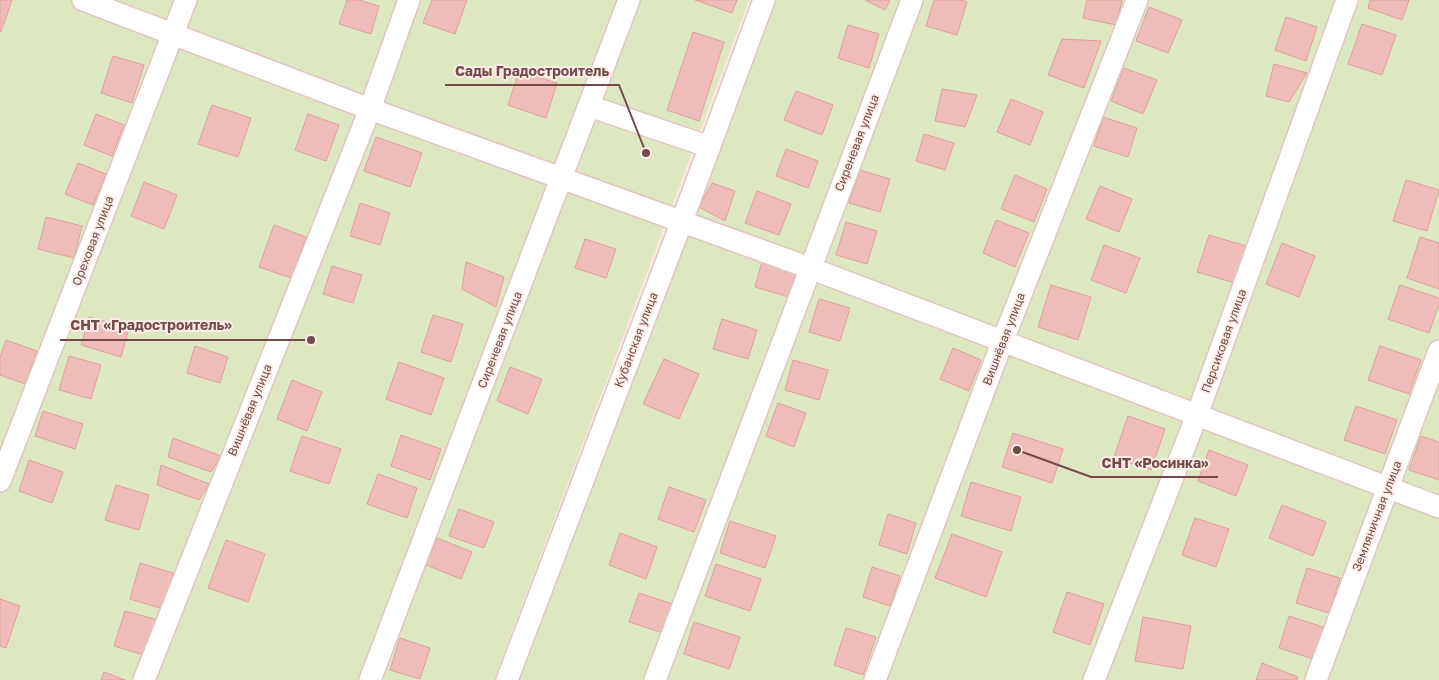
<svg xmlns="http://www.w3.org/2000/svg" width="1439" height="680" viewBox="0 0 1439 680" font-family="'Golos Text',sans-serif">
<rect width="100%" height="100%" fill="#fbe8e1"/>
<g fill="#dde7c0">
<polygon points="0,0 749,0 494,680 0,680"/>
<polygon points="764,0 1439,0 1439,680 507,680"/>
</g>
<g fill="#efbeba" stroke="#e19f9b">
<polygon points="0,0 12,0 1,32 0,31"/>
<polygon points="347,0 359,0 379,6 371,34 339,24"/>
<polygon points="432,0 467,0 455,34 423,23"/>
<polygon points="695,0 737,0 732,13"/>
<polygon points="865,0 890,0 885,10"/>
<polygon points="934,0 960,0 967,2 957,35 926,26"/>
<polygon points="1087,0 1122,0 1116,25 1083,18"/>
<polygon points="1370,0 1409,0 1402,20 1368,8"/>
<polygon points="1149,7 1182,20 1168,53 1136,41"/>
<polygon points="1286,17 1317,27 1306,61 1275,50"/>
<polygon points="1362,24 1396,35 1382,75 1348,64"/>
<polygon points="848,25 879,34 869,68 838,58"/>
<polygon points="693,32 724,42 699,121 667,110"/>
<polygon points="1062,39 1101,41 1084,88 1048,75"/>
<polygon points="113,56 144,65 132,103 101,93"/>
<polygon points="1274,64 1307,73 1289,102 1266,96"/>
<polygon points="1124,68 1157,80 1143,114 1111,101"/>
<polygon points="519,71 557,83 546,118 508,105"/>
<polygon points="942,89 977,95 965,127 935,121"/>
<polygon points="796,91 833,105 822,135 784,120"/>
<polygon points="1011,99 1043,112 1030,145 997,132"/>
<polygon points="212,105 251,118 238,157 198,144"/>
<polygon points="96,114 124,125 112,156 84,145"/>
<polygon points="308,114 339,125 326,161 295,150"/>
<polygon points="1103,117 1137,128 1128,157 1094,146"/>
<polygon points="924,134 954,143 945,170 916,161"/>
<polygon points="376,137 422,153 410,187 364,171"/>
<polygon points="786,149 818,161 808,188 776,176"/>
<polygon points="78,163 106,174 93,205 65,194"/>
<polygon points="860,170 890,179 880,212 849,203"/>
<polygon points="1015,175 1047,189 1034,222 1001,209"/>
<polygon points="1406,180 1439,190 1427,231 1393,221"/>
<polygon points="144,182 177,195 164,229 131,216"/>
<polygon points="712,183 735,191 725,221 699,207"/>
<polygon points="1100,186 1132,199 1119,232 1086,219"/>
<polygon points="757,191 791,204 779,235 745,223"/>
<polygon points="360,203 390,213 380,245 350,236"/>
<polygon points="46,217 82,226 74,258 38,249"/>
<polygon points="996,220 1029,233 1015,267 983,253"/>
<polygon points="846,222 877,231 867,264 836,255"/>
<polygon points="274,225 306,237 291,278 259,267"/>
<polygon points="1209,235 1246,246 1235,283 1197,272"/>
<polygon points="1420,237 1439,243 1439,289 1407,278"/>
<polygon points="585,239 616,249 606,278 575,268"/>
<polygon points="1282,243 1315,256 1299,297 1266,284"/>
<polygon points="1104,245 1140,258 1126,293 1091,280"/>
<polygon points="763,258 798,267 789,297 755,287"/>
<polygon points="466,262 504,277 496,307 462,289"/>
<polygon points="332,266 362,275 353,303 323,294"/>
<polygon points="1051,285 1091,297 1078,340 1038,327"/>
<polygon points="1400,285 1439,298 1439,304 1429,333 1388,319"/>
<polygon points="819,299 850,308 840,341 809,332"/>
<polygon points="433,315 463,324 451,362 421,352"/>
<polygon points="89,317 129,328 121,357 81,345"/>
<polygon points="722,319 757,330 748,359 713,349"/>
<polygon points="6,340 37,351 25,384 0,375 0,357"/>
<polygon points="195,346 228,357 220,383 187,373"/>
<polygon points="1380,346 1421,360 1409,394 1368,380"/>
<polygon points="953,348 981,360 969,391 940,379"/>
<polygon points="69,356 101,365 91,399 59,390"/>
<polygon points="664,359 699,374 679,419 643,404"/>
<polygon points="793,360 828,370 819,400 785,390"/>
<polygon points="399,362 444,378 431,415 386,399"/>
<polygon points="510,367 542,379 528,414 497,401"/>
<polygon points="292,380 322,392 307,431 277,419"/>
<polygon points="778,403 806,413 794,447 766,436"/>
<polygon points="1356,406 1397,420 1385,454 1344,440"/>
<polygon points="43,411 83,424 75,449 35,436"/>
<polygon points="1128,416 1165,429 1151,470 1114,457"/>
<polygon points="1013,433 1063,449 1052,483 1002,467"/>
<polygon points="401,435 441,449 430,480 391,466"/>
<polygon points="302,436 341,449 329,484 290,471"/>
<polygon points="1421,436 1439,442 1439,480 1409,470"/>
<polygon points="173,438 221,456 211,472 168,457"/>
<polygon points="1209,450 1248,465 1236,496 1198,481"/>
<polygon points="29,460 63,472 52,503 19,491"/>
<polygon points="161,465 209,484 199,500 157,485"/>
<polygon points="378,474 417,488 407,518 367,504"/>
<polygon points="971,482 1021,497 1011,531 961,516"/>
<polygon points="116,485 149,495 139,530 105,520"/>
<polygon points="669,487 706,500 694,532 658,519"/>
<polygon points="1282,505 1326,522 1313,556 1269,538"/>
<polygon points="459,509 494,522 484,548 449,536"/>
<polygon points="888,514 916,523 907,554 879,545"/>
<polygon points="1195,518 1229,529 1216,567 1182,555"/>
<polygon points="730,521 776,536 765,568 720,553"/>
<polygon points="620,533 657,547 646,579 609,565"/>
<polygon points="952,534 1002,552 986,597 935,578"/>
<polygon points="437,538 472,552 461,579 426,565"/>
<polygon points="226,540 265,554 248,602 208,588"/>
<polygon points="140,563 173,573 163,609 130,599"/>
<polygon points="716,564 761,579 750,611 705,596"/>
<polygon points="872,567 900,576 890,606 863,597"/>
<polygon points="1307,568 1340,578 1329,613 1296,603"/>
<polygon points="1067,592 1104,604 1090,645 1053,632"/>
<polygon points="639,593 673,604 663,633 629,622"/>
<polygon points="0,599 20,606 6,648 0,646"/>
<polygon points="125,611 158,620 147,656 114,646"/>
<polygon points="1289,616 1323,627 1313,659 1279,648"/>
<polygon points="1143,617 1191,626 1183,669 1135,661"/>
<polygon points="694,622 740,637 729,669 684,654"/>
<polygon points="846,628 876,637 863,675 834,665"/>
<polygon points="400,638 430,648 420,679 390,670"/>
<polygon points="1262,663 1298,677 1297,680 1256,680"/>
<polygon points="104,672 125,680 101,680"/>
</g>
<g fill="none" stroke-linecap="round" stroke-linejoin="round">
<defs>
<g id="minor">
<polyline points="83,0 370,109 810,268 1439,507"/>
<polyline points="589,106 710,147"/>
<polyline points="0,481 186,0"/>
<polyline points="144,680 370,109 409,0"/>
<polyline points="370,680 629,0"/>
<polyline points="507,680 682,221 764,0"/>
<polyline points="655,680 912,0"/>
<polyline points="875,680 1003,340 1137,0"/>
<polyline points="1094,680 1197,415 1347,0"/>
<polyline points="1316,680 1439,351"/>
</g>
</defs>
<use href="#minor" stroke="#e0c5c0" stroke-width="24"/>
<use href="#minor" stroke="#fff" stroke-width="21"/>
</g>
<g text-anchor="middle" stroke-width="4" stroke-linejoin="round" paint-order="stroke">
<g font-size="12" fill="#714a49" stroke="#feede7">
<text transform="translate(857 143) rotate(-69)" y="4">Сиреневая улица</text>
<text transform="translate(93 241) rotate(-69)" y="4">Ореховая улица</text>
<text transform="translate(1004 339) rotate(-69)" y="4">Вишнёвая улица</text>
<text transform="translate(500 340) rotate(-69)" y="4">Сиреневая улица</text>
<text transform="translate(636 340) rotate(-69)" y="4">Кубанская улица</text>
<text transform="translate(1224 341) rotate(-70)" y="4">Персиковая улица</text>
<text transform="translate(250 410) rotate(-68)" y="4">Вишнёвая улица</text>
<text transform="translate(1377 516) rotate(-69)" y="4">Земляничная улица</text>
</g>
</g>
<path fill="none" stroke="#714a49" stroke-width="2" d="M646 153L619 85H445M311 340L242 340H60M1017 450L1091 477H1218"/>
<g fill="#714a49" stroke="#feede7" stroke-width="2">
<circle cx="646" cy="153" r="5"/>
<circle cx="311" cy="340" r="5"/>
<circle cx="1017" cy="450" r="5"/>
</g>
<g font-size="14" text-anchor="middle" font-weight="bold" fill="#714a49" stroke="#feede7" stroke-width="4" stroke-linejoin="round" paint-order="stroke">
<text x="532" y="76">Сады Градостроитель</text>
<text x="151" y="330">СНТ «Градостроитель»</text>
<text x="1155" y="468">СНТ «Росинка»</text>
</g>
</svg>
